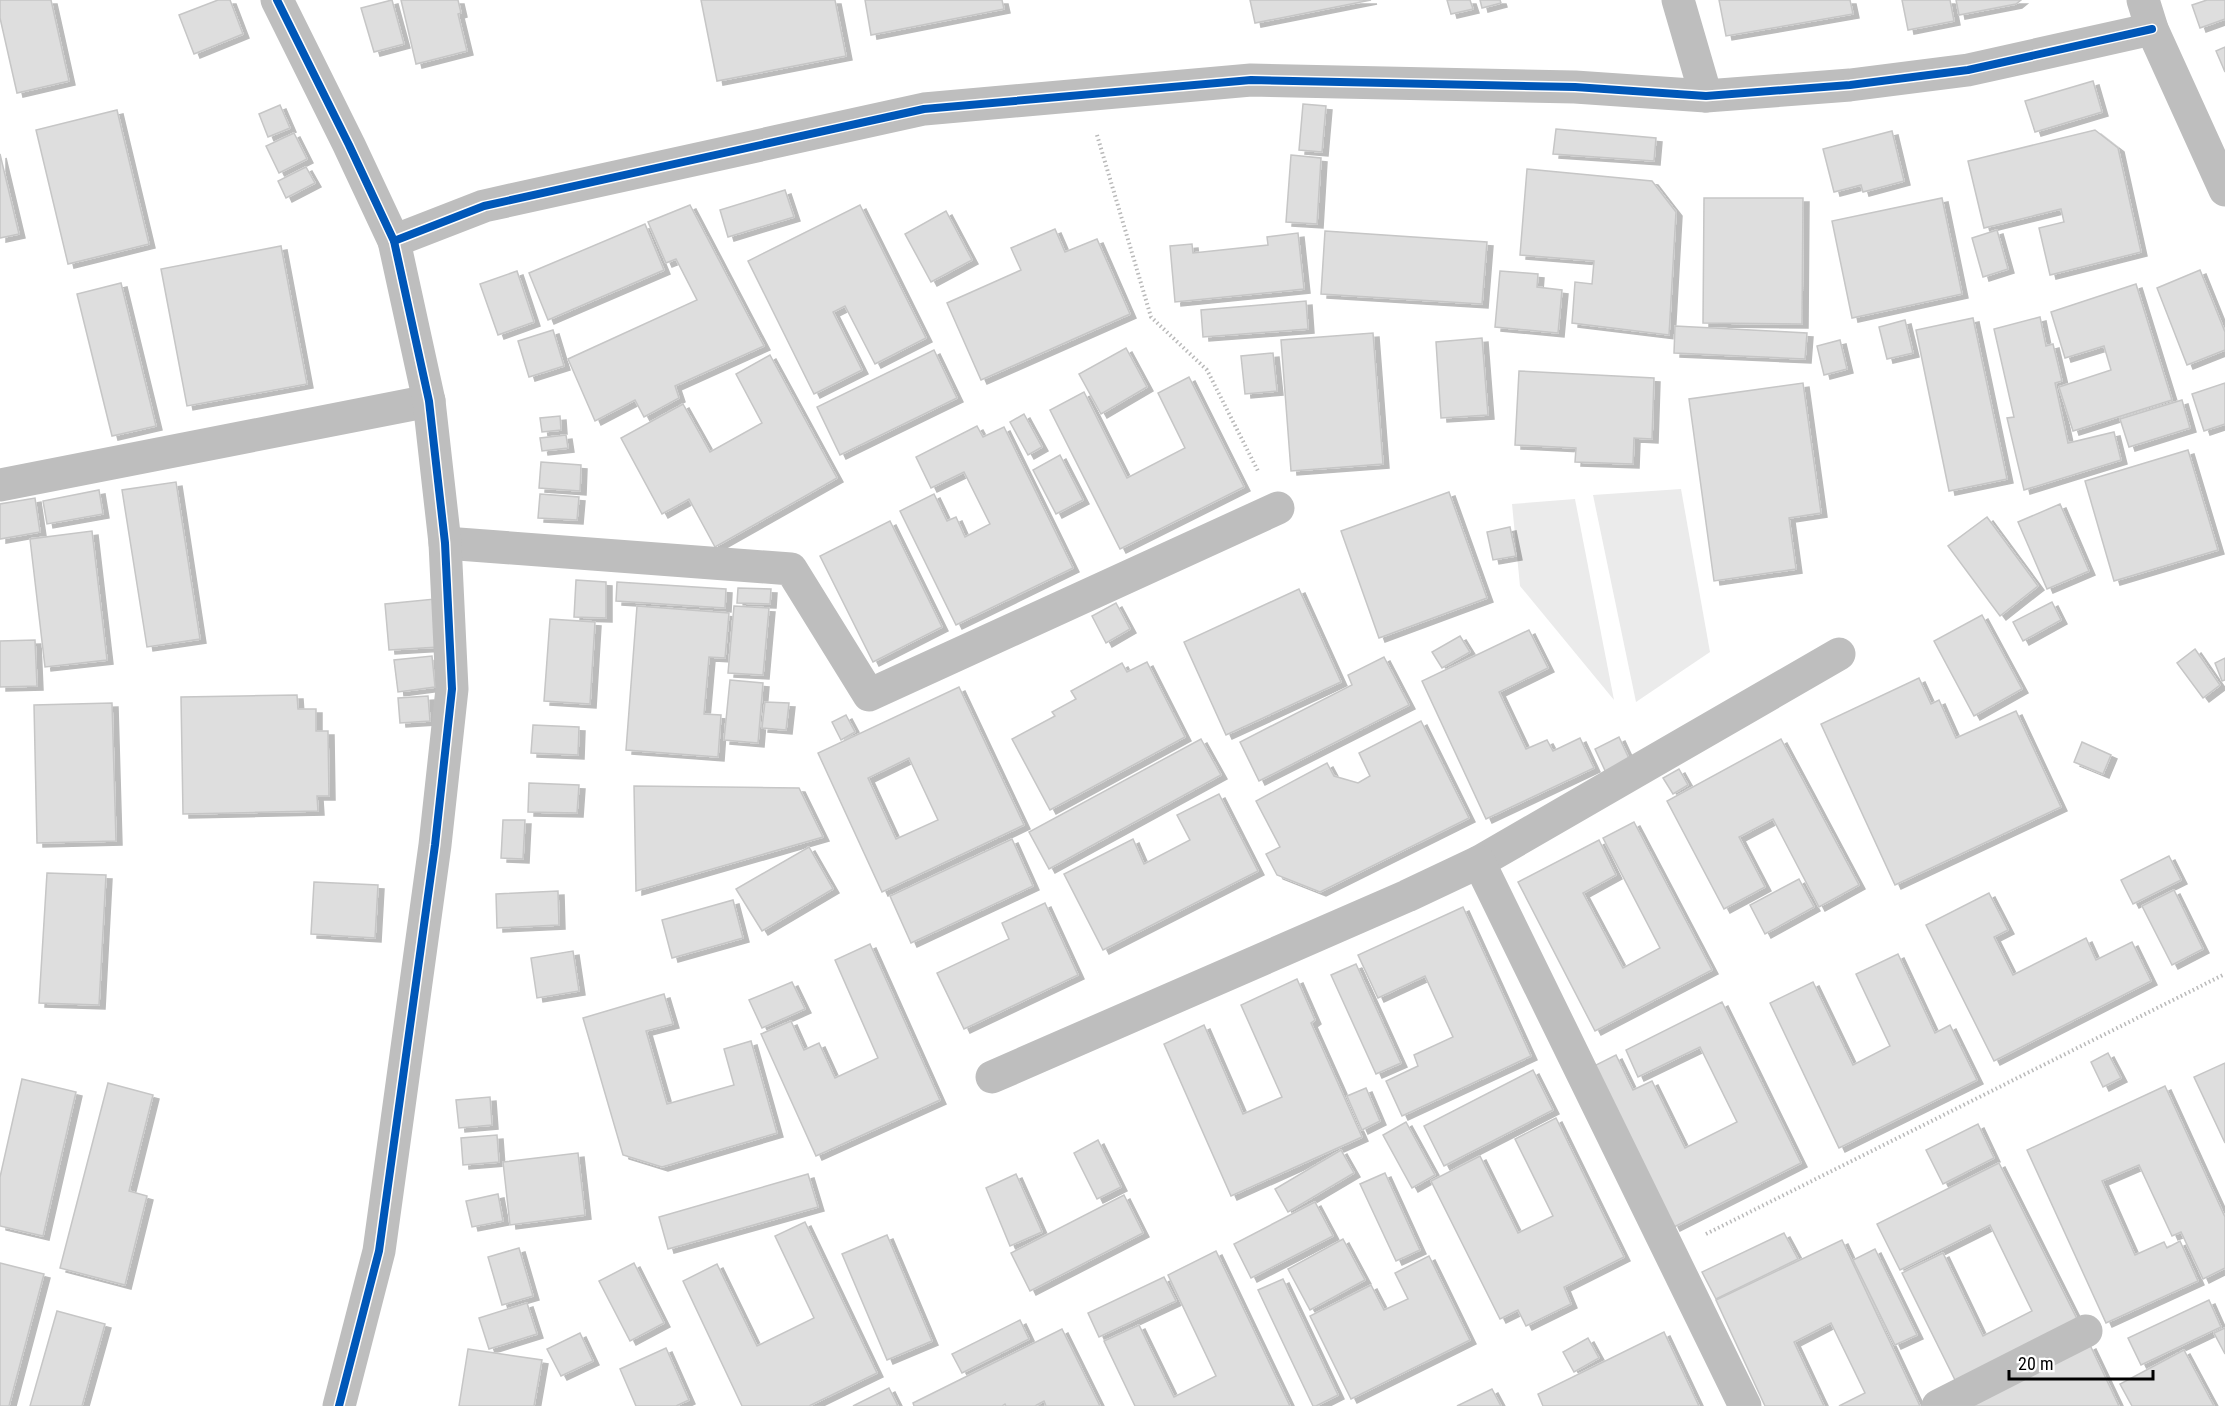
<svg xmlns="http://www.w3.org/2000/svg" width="2225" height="1406" viewBox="0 0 2225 1406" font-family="'Roboto Condensed',sans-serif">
<defs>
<filter id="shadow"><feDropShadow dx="6" dy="4" stdDeviation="0" flood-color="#0004"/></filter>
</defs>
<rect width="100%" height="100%" fill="#fff"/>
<g fill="#ebebeb">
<polygon points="1681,489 1710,652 1636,702 1593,495"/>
<polygon points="1575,499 1614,700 1520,586 1512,504"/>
</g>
<g fill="#dedede" stroke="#c6c6c6" stroke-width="1.5" fill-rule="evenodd" filter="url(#shadow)">
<polygon points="0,0 51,0 69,81 17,93 0,18"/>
<polygon points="218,0 230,0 243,34 194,54 179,15"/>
<polygon points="392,0 404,44 374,52 361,8"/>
<polygon points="401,0 458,0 461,13 458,14 467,51 416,64"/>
<polygon points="701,0 835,0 846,56 717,81"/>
<polygon points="865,0 1002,0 1004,9 871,35"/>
<polygon points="1250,0 1371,0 1255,23"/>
<polygon points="1447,0 1470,0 1473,9 1451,14"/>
<polygon points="1480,0 1500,0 1501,3 1482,8"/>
<polygon points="1719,0 1850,0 1853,14 1726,36"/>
<polygon points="1902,0 1950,0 1954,21 1908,30"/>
<polygon points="1956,0 2021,0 2016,4 1959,15"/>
<polygon points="2207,0 2225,0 2225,19 2200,28 2192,5"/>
<polygon points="2225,47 2225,72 2216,51"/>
<polygon points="2093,81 2102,112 2035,132 2025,101"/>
<polygon points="1303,104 1326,106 1322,152 1299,150"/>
<polygon points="280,105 290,128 268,137 259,114"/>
<polygon points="117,110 149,244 68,264 36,130"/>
<polygon points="1556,129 1656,138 1654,161 1553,154"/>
<polygon points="2095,130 2118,148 2141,252 2050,275 2039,228 2064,222 2061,209 1984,228 1968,161"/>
<polygon points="1892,131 1904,181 1863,192 1861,185 1834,192 1823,149"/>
<polygon points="294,133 307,159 279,173 266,146"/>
<polygon points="0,154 19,234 0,238"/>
<polygon points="1291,155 1321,158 1317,224 1286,222"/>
<polygon points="306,167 315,183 286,198 278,181"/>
<polygon points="1527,169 1652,181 1676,212 1669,335 1572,323 1575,282 1592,284 1594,261 1520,255"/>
<polygon points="785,190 794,217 728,237 720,210"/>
<polygon points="1704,198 1803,198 1802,324 1703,323"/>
<polygon points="1942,198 1962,294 1852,318 1832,221"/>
<polygon points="690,205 764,346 675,386 679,398 644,417 635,400 595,421 568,359 697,300 676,259 666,263 648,222"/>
<polygon points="860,205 926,338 875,364 845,306 833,312 862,370 814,394 748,261"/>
<polygon points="946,211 972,260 931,282 905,234"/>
<polygon points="645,224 664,270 548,320 529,273"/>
<polygon points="1055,229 1065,252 1097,239 1130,314 981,380 947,303 1021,270 1011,248"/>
<polygon points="1997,230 2008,269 1983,277 1972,238"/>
<polygon points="1325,231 1487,242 1482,304 1321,294"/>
<polygon points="1298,233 1304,289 1175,302 1170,246 1192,244 1193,253 1268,245 1267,237"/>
<polygon points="281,246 307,384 187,406 161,269"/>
<polygon points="2200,270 2225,332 2225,350 2187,365 2157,288"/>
<polygon points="517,271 534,322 498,335 480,284"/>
<polygon points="1500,271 1538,274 1537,287 1562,290 1558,333 1495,327"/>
<polygon points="121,283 156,426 112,436 77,294"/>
<polygon points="2136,284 2172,400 2073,431 2059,387 2111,370 2104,346 2065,358 2051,312"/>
<polygon points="1306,301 1308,329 1203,337 1201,310"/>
<polygon points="2040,317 2046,346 2053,344 2062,381 2055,383 2068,443 2114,432 2121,460 2024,490 2007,418 2014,417 1994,329"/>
<polygon points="1973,318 2007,479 1949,491 1916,330"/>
<polygon points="1905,320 1913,353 1887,359 1879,327"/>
<polygon points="1675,326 1807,333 1805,359 1674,353"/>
<polygon points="553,330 564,366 529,377 518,341"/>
<polygon points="1373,333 1383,464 1291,471 1281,340"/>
<polygon points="1482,338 1488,415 1441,418 1436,342"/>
<polygon points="1840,340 1847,369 1824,375 1817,346"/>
<polygon points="1126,348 1147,387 1101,414 1079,374"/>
<polygon points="934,350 957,398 840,455 817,407"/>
<polygon points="1273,353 1277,391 1245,394 1241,356"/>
<polygon points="770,355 837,478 715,547 689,499 662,514 621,438 683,404 710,452 762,423 736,374"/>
<polygon points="1519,371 1654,378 1652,439 1634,438 1633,464 1575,462 1576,448 1515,445"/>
<polygon points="1189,377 1244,487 1120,549 1050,410 1084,392 1127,478 1185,448 1158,393"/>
<polygon points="1803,383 1821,513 1789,518 1796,569 1714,581 1689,399"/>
<polygon points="2225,383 2225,424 2204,431 2192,394"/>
<polygon points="2182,400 2190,428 2129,447 2120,419"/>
<polygon points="1024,414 1042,447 1028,455 1010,422"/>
<polygon points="560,416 561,430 542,432 540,418"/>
<polygon points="977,426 983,437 1004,427 1073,568 956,625 900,511 934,494 947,521 956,517 965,537 990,524 964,472 931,488 916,457"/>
<polygon points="566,435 568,448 542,451 540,438"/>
<polygon points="2188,450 2218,550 2114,581 2085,481"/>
<polygon points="1060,455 1083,500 1056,514 1033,470"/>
<polygon points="541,462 581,465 580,491 539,488"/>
<polygon points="176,482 200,639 147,647 122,490"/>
<polygon points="99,490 103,514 47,524 43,501"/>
<polygon points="1449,492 1487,598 1379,638 1341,531"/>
<polygon points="540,494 579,497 577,520 538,518"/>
<polygon points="35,498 40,532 0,539 0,504"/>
<polygon points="2060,504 2089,571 2047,589 2018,522"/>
<polygon points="1987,517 2038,586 2000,616 1948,546"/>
<polygon points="890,521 942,627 873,662 820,556"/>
<polygon points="1510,527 1516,556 1493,560 1487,532"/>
<polygon points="92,531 107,660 45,667 30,539"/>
<polygon points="576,580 606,582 606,618 574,617"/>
<polygon points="617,582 726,589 725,608 616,601"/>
<polygon points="738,588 771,589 770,604 737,603"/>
<polygon points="1299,589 1341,682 1226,735 1184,642"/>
<polygon points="435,599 439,647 389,650 385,604"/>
<polygon points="2052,602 2061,620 2023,641 2013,622"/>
<polygon points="1116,603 1130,629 1106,643 1092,616"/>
<polygon points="637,606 729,613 725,658 709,657 704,714 721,715 718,757 626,750"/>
<polygon points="734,606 769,608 763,675 728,673"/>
<polygon points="1982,615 2022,689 1974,716 1934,641"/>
<polygon points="550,619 595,622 590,704 544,701"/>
<polygon points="1529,630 1548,668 1499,692 1526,749 1547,740 1553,751 1580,738 1594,768 1486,819 1422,681"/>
<polygon points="1460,636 1470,652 1442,668 1432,652"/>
<polygon points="35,640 37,686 0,687 0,641"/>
<polygon points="2195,649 2220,685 2203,698 2177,663"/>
<polygon points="432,656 435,687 398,692 394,660"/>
<polygon points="1384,657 1409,705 1259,781 1240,742 1352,685 1348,675"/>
<polygon points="2225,658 2225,680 2222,681 2215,663"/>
<polygon points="1147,662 1185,737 1050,810 1012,739 1055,716 1052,712 1076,699 1071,691 1122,663 1127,672"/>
<polygon points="1919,678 1931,704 1939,700 1956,738 2016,711 2061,807 1895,885 1821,724"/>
<polygon points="730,680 763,683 758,743 724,740"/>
<path d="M959 687 1024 825 882 892 818 753ZM909 758 938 820 896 839 868 778Z"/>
<polygon points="297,695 298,709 316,709 316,731 328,731 329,796 317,796 318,811 183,814 181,697"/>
<polygon points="428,696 430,721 400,723 398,698"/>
<polygon points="765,702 789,703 786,730 762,728"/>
<polygon points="112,703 116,841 37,843 34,705"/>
<polygon points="846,715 855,732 841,740 832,722"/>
<polygon points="1421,721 1469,818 1320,892 1277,875 1266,854 1280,847 1256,801 1327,763 1334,776 1358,783 1370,776 1359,753"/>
<polygon points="533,725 579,727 578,755 531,753"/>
<polygon points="1619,737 1632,765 1608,777 1595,749"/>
<polygon points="1201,739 1221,775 1049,869 1029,832"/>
<polygon points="1781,739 1859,885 1819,907 1773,819 1739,837 1765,887 1724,909 1667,801"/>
<polygon points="2082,742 2111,755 2103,774 2074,762"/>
<polygon points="1679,769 1688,785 1673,794 1663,778"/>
<polygon points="529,783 579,785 577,813 528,812"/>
<polygon points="634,786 799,788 823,837 636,891"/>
<polygon points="1219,794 1258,871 1103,950 1064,874 1133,839 1144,864 1190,840 1177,815"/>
<polygon points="503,820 525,820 523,859 501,858"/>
<polygon points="1634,822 1712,970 1595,1031 1518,882 1599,840 1616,875 1583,893 1623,968 1660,948 1603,838"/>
<polygon points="1012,839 1033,886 911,943 890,896"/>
<polygon points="809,847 833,889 762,931 736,889"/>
<polygon points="2169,856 2181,880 2133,904 2121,880"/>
<polygon points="47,873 106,875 99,1005 39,1003"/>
<polygon points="1799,879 1814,907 1765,934 1750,905"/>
<polygon points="314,882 378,885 375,938 311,934"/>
<polygon points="2174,890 2203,949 2172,965 2142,906"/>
<polygon points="558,891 559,925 497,928 496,894"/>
<polygon points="1989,893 2008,930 1994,937 2013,975 2086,938 2096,960 2132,942 2151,981 1994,1061 1926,925"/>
<polygon points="733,900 743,938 672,958 662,920"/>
<polygon points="1045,903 1078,975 964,1029 937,973 1009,939 1002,923"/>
<polygon points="1463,907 1531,1056 1402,1116 1386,1081 1418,1066 1414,1055 1453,1037 1425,976 1378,998 1358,955"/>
<polygon points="870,944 940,1100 816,1156 761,1034 791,1021 804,1050 819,1043 835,1078 878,1058 835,960"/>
<polygon points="573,951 579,991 537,998 531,958"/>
<polygon points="1898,954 1935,1033 1950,1025 1977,1080 1839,1148 1770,1003 1813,982 1853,1065 1890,1046 1856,974"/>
<polygon points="1356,964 1401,1063 1376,1074 1331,975"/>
<polygon points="1297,979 1315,1020 1311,1023 1362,1137 1231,1196 1164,1044 1204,1025 1243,1114 1282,1097 1241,1005"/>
<polygon points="792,982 805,1009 762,1028 749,1000"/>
<polygon points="664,994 673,1024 646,1031 667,1104 734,1085 724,1049 751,1041 777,1133 662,1167 623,1155 583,1018"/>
<polygon points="1722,1002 1801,1163 1674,1227 1594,1066 1616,1055 1633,1090 1652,1081 1685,1148 1737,1122 1700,1047 1638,1077 1626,1050"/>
<polygon points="2108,1053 2121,1078 2103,1087 2091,1062"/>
<polygon points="2225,1063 2225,1143 2194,1077"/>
<polygon points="1533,1070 1553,1110 1444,1166 1424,1126"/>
<polygon points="22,1079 76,1092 43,1236 0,1226 0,1177"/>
<polygon points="108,1083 153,1095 129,1191 147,1196 125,1285 60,1268"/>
<polygon points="2165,1086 2225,1217 2225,1268 2203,1279 2181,1232 2172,1236 2139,1165 2102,1181 2135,1255 2164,1242 2167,1248 2180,1241 2198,1281 2106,1323 2027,1150"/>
<polygon points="1366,1088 1380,1121 1362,1130 1347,1096"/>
<polygon points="490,1097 492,1125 459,1128 456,1100"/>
<polygon points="1556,1118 1624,1257 1564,1287 1571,1304 1526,1326 1518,1310 1500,1319 1431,1181 1480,1156 1518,1233 1553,1216 1515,1139"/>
<polygon points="1406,1122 1435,1175 1412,1188 1383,1135"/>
<polygon points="1978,1124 1994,1158 1943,1184 1926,1150"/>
<polygon points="497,1135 499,1162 463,1165 461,1138"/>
<polygon points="1098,1140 1121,1187 1097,1199 1074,1153"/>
<polygon points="1341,1150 1354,1173 1288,1212 1275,1189"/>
<polygon points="578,1153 585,1215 510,1225 503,1162"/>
<polygon points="1999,1163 2079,1323 1957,1384 1902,1273 1943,1253 1983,1336 2032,1311 1990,1225 1900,1270 1877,1224"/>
<polygon points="1385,1173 1420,1250 1396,1261 1360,1184"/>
<polygon points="808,1174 818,1207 668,1249 659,1217"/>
<polygon points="1016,1174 1042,1232 1010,1246 986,1188"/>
<polygon points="498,1194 503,1221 472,1227 466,1201"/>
<polygon points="1124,1195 1143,1233 1030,1291 1011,1253"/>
<polygon points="1315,1202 1333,1236 1251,1278 1234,1244"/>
<polygon points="805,1222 877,1373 809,1406 742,1406 683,1281 717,1264 757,1346 814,1318 775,1236"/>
<polygon points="1784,1233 1798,1259 1716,1299 1702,1272"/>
<polygon points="887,1235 932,1341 887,1360 842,1254"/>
<polygon points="1343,1239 1365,1280 1310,1310 1288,1269"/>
<polygon points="1842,1240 1920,1406 1839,1406 1865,1393 1831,1323 1794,1342 1824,1406 1765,1406 1716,1300"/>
<polygon points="519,1248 533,1296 502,1305 488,1257"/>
<polygon points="1875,1249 1917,1335 1895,1345 1853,1260"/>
<polygon points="1216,1251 1290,1406 1135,1406 1104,1341 1139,1325 1174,1397 1216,1376 1168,1275"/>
<polygon points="1429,1256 1470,1340 1351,1399 1310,1316 1371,1285 1384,1310 1408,1299 1395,1273"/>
<polygon points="0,1263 44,1274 9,1406 0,1406"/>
<polygon points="634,1263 664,1323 630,1341 599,1281"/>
<polygon points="1164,1277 1176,1301 1099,1337 1088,1313"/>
<polygon points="1283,1279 1338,1395 1316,1406 1313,1406 1258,1290"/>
<polygon points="2209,1300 2221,1327 2141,1365 2128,1338"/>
<polygon points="527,1303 537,1334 489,1349 479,1318"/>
<polygon points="57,1311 105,1324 82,1406 30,1406"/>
<polygon points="1020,1320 1029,1339 962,1373 952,1354"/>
<polygon points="2225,1328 2225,1354 2214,1333"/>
<polygon points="1062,1329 1100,1406 1046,1406 1044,1401 1035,1406 1006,1406 1005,1404 1002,1406 914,1406 913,1403"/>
<polygon points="1664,1332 1699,1406 1543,1406 1538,1394"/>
<polygon points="580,1333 593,1361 561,1376 547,1349"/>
<polygon points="1588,1338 1599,1358 1574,1372 1563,1352"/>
<polygon points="2090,1345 2119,1406 1967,1406"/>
<polygon points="666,1348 689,1400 676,1406 636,1406 620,1369"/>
<polygon points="468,1349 542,1360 534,1406 459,1406"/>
<polygon points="2184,1350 2214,1406 2132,1406 2120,1384"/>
<polygon points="889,1388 898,1406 853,1406"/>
<polygon points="1492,1389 1501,1406 1457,1406"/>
</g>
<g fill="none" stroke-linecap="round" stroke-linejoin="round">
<g stroke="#b9b9b9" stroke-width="4" stroke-dasharray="1.5 3" stroke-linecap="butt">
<polyline points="1097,135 1151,317 1207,370 1258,471"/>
<polyline points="1706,1234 2225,974"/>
</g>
<g stroke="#bebebe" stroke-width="33">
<polyline points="277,0 349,145 394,241 484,206 924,109 1251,80 1575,87 1706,96 1850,85 1968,70 2152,29"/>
<polyline points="1678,0 1706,96"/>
<polyline points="2143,0 2152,29 2225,190"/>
<polyline points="0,485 429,401"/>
<polyline points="445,543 791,569 869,695 1278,508"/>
<polyline points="1479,862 1839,654"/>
<polyline points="992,1077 1407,896 1479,862 1745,1406"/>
<polyline points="339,1406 379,1251 435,845 452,689 445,543 429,401 394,241"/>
<polyline points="1938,1406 2086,1331"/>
</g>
<defs>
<g id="cycleway">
<polyline points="277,0 349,145 394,241 484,206 924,109 1251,80 1575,87 1706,96 1850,85 1968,70 2152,29"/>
<polyline points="339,1406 379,1251 435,845 452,689 445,543 429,401 394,241"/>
</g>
</defs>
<use href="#cycleway" stroke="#fff" stroke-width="11"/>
<use href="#cycleway" stroke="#0057b8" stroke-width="8"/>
</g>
<path d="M2009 1370v9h144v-9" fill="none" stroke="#000000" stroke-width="3"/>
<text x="2018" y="1370" font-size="18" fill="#000000" stroke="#ffffff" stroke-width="4.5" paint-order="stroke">20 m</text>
</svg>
